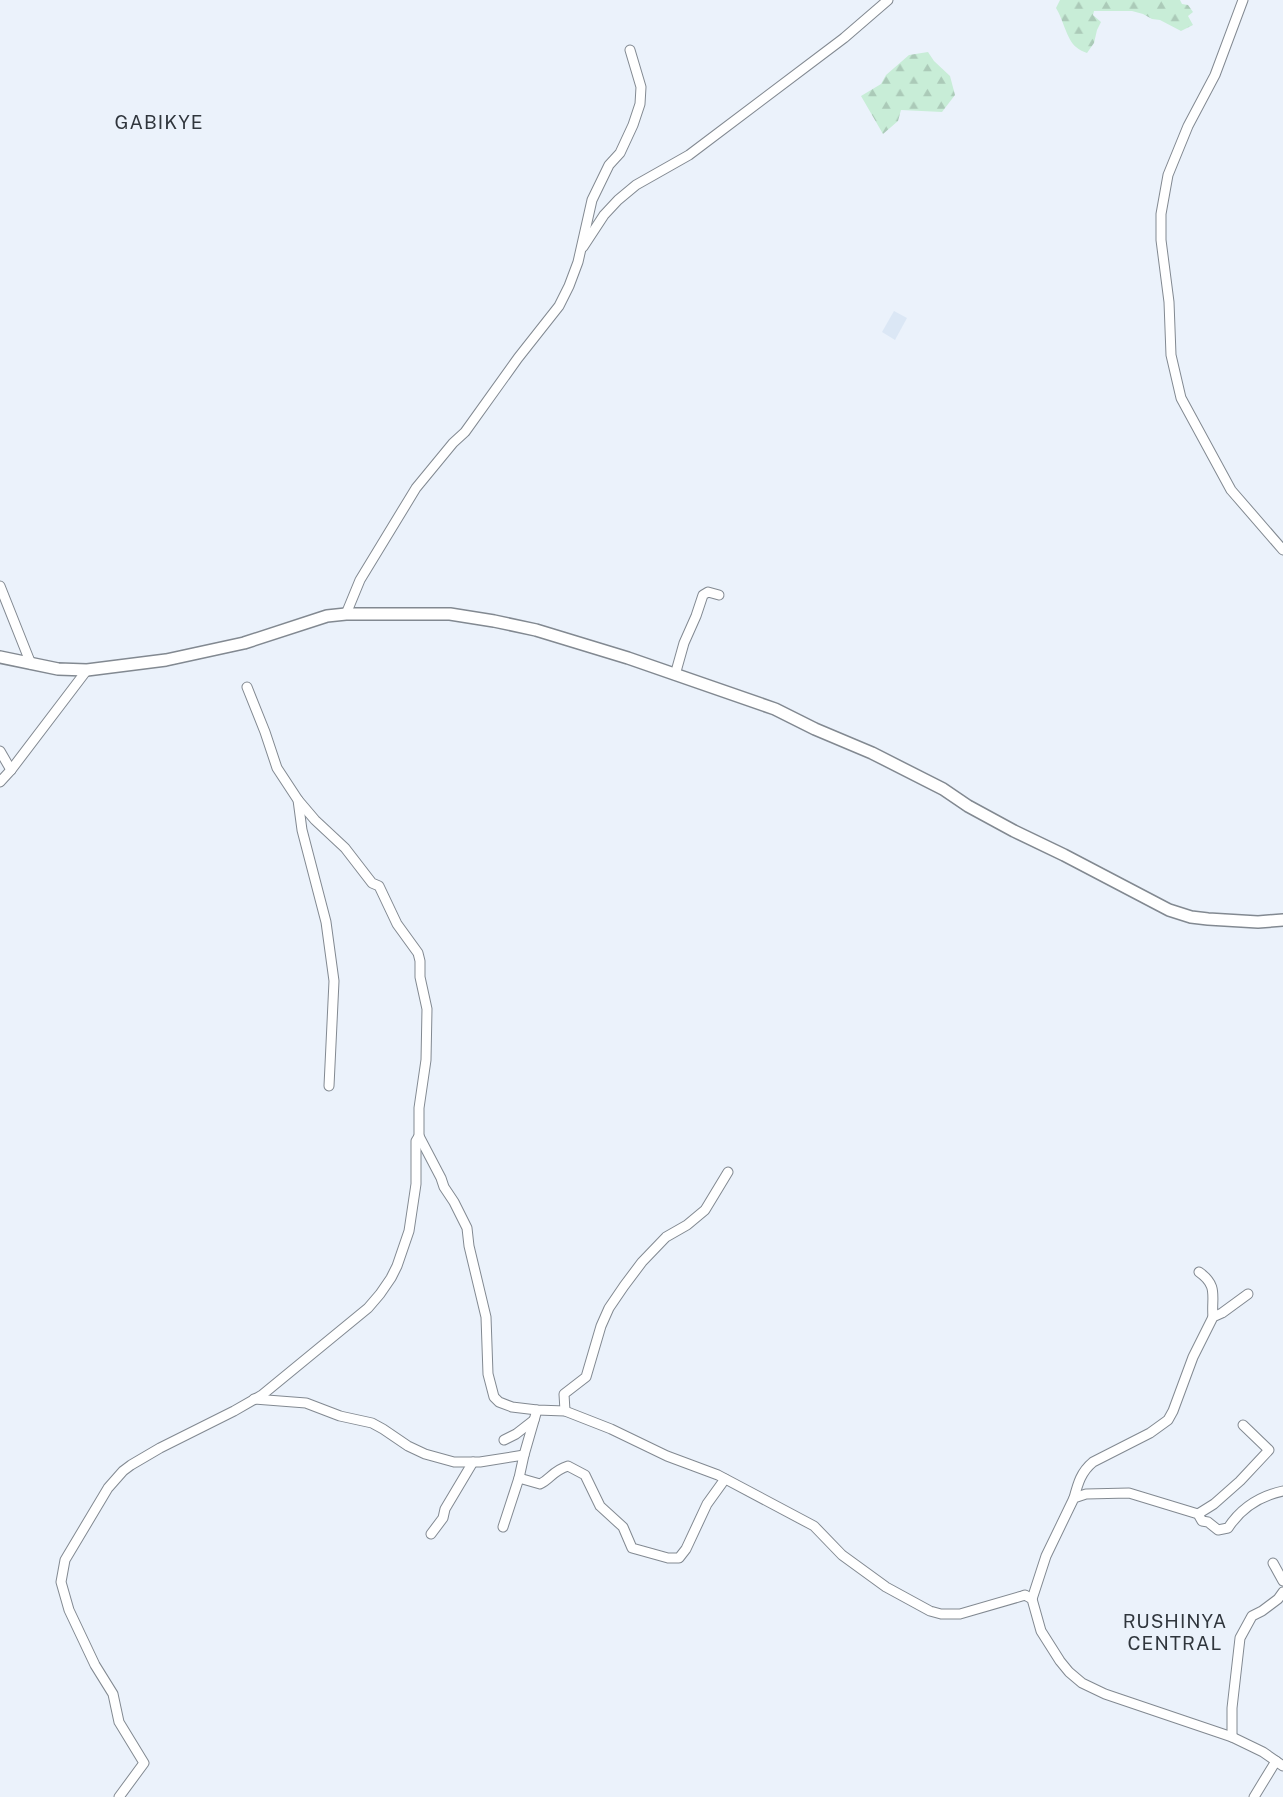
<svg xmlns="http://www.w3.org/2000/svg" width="1283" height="1797" viewBox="0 0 1283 1797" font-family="'Public Sans',sans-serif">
<defs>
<pattern id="forest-firs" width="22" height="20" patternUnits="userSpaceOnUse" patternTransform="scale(1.25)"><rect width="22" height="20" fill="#c8edd7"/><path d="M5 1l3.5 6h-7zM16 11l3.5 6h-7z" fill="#abcab8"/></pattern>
</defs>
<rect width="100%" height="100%" fill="#ebf2fb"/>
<polygon fill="#dbe7f5" points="894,311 907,318 895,340 882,332"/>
<g fill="url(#forest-firs)">
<path d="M1060 0H1180L1182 4 1188 5 1193 12 1188 16 1193 25 1181 31 1160 20 1152 19 1143 14 1132 11H1094L1093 15 1101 22 1097 30 1094 43 1087 53C1084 52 1079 50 1076 47 1067 40 1063 19 1056 8Z"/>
<polygon points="928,52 934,61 950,76 955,95 942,112 901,110 898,121 883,134 861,96 881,84 886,75 909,55"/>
</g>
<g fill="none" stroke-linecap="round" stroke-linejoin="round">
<defs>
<g id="minor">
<polyline points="1243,0 1215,75 1188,126 1168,175 1161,214 1161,240 1169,302 1171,355 1181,398 1231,490 1283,550"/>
<polyline points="583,247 604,215 618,200 636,185 689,155 844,38 888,0"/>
<polyline points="0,586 31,664"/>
<polyline points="346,614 360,580 416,488 453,443 465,432 518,358 559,306 569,286 578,262 592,200 609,165 620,153 633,125 640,104 641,87 630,50"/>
<polyline points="675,675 684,643 696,616 703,595 708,592 719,595"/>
<polyline points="247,687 265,732 277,768 298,800 302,830 326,922 334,981 329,1086"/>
<polyline points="0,751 11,770"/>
<polyline points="0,782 11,770 87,670"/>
<polyline points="419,1136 441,1178 444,1187 454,1202 467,1228 469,1246 486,1317 488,1374 494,1397 499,1402 512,1407 537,1410 565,1411 611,1429 667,1456 718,1475 814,1526 842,1555 886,1587 930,1611 941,1614 960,1614 1022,1596 1025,1595 1032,1599 1041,1631 1060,1661 1069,1672 1082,1683 1105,1694 1232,1737 1263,1752 1283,1766"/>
<path d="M1199 1272C1219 1286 1211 1297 1213 1317"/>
<polyline points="254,1399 306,1403 340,1416 372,1423 383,1429 408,1446 425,1454 454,1462 480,1462 524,1455"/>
<polyline points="565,1411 564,1394 586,1377 601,1326 609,1308 624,1286 642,1262 666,1237 687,1225 705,1210 728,1172"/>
<polyline points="504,1440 516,1434 534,1420"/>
<path d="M519 1478 540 1484C551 1479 552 1471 568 1466L585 1475 600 1506 623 1527 632 1548 668 1558H679L686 1549 707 1504 725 1479"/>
<path d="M1074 1498C1078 1483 1081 1472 1093 1462L1150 1433 1168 1420 1173 1411 1193 1357 1213 1317 1222 1313 1248 1294"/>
<polyline points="1198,1514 1214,1504 1240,1481 1269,1450 1243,1425"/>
<polyline points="503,1527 519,1478 524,1455 537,1410"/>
<polyline points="431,1534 443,1518 445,1509 473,1462"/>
<polyline points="1273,1563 1283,1581"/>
<path d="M1032 1599 1046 1556 1074 1498 1086 1494 1129 1493 1198 1514 1202 1521 1208 1522 1218 1530 1228 1528C1241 1508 1260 1496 1283 1491"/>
<polyline points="1232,1737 1232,1708 1240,1638 1252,1616 1262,1611 1278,1599 1283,1592"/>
<polyline points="119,1797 144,1763 119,1722 113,1694 95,1665 69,1610 61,1582 65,1560 108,1488 123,1471 131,1465 160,1448 234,1411 262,1395 368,1308 380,1294 391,1278 397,1266 409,1231 416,1184 416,1141 419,1136 419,1108 426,1060 427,1009 420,977 420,961 418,953 397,924 379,886 372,883 345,848 315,820 298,800"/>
<polyline points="1254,1797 1276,1761"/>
</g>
<polyline id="tertiary" points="0,657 58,669 87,670 166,660 244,643 327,616 346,614 450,614 494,621 536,630 628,658 775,709 815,729 872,753 943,789 968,806 1014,831 1064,855 1169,910 1191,917 1208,919 1258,922 1283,920"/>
</defs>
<use href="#minor" stroke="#828991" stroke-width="11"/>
<use href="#tertiary" stroke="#828991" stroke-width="14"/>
<use href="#minor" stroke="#fff" stroke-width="9"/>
<use href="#tertiary" stroke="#fff" stroke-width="11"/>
</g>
<g text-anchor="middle" stroke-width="4.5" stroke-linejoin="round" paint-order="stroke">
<g font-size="19" letter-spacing="1" fill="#30363d" stroke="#ebf2fb">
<text x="159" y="129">GABIKYE</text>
<text x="1175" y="1628">RUSHINYA<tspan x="1175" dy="22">CENTRAL</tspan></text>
</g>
</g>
</svg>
